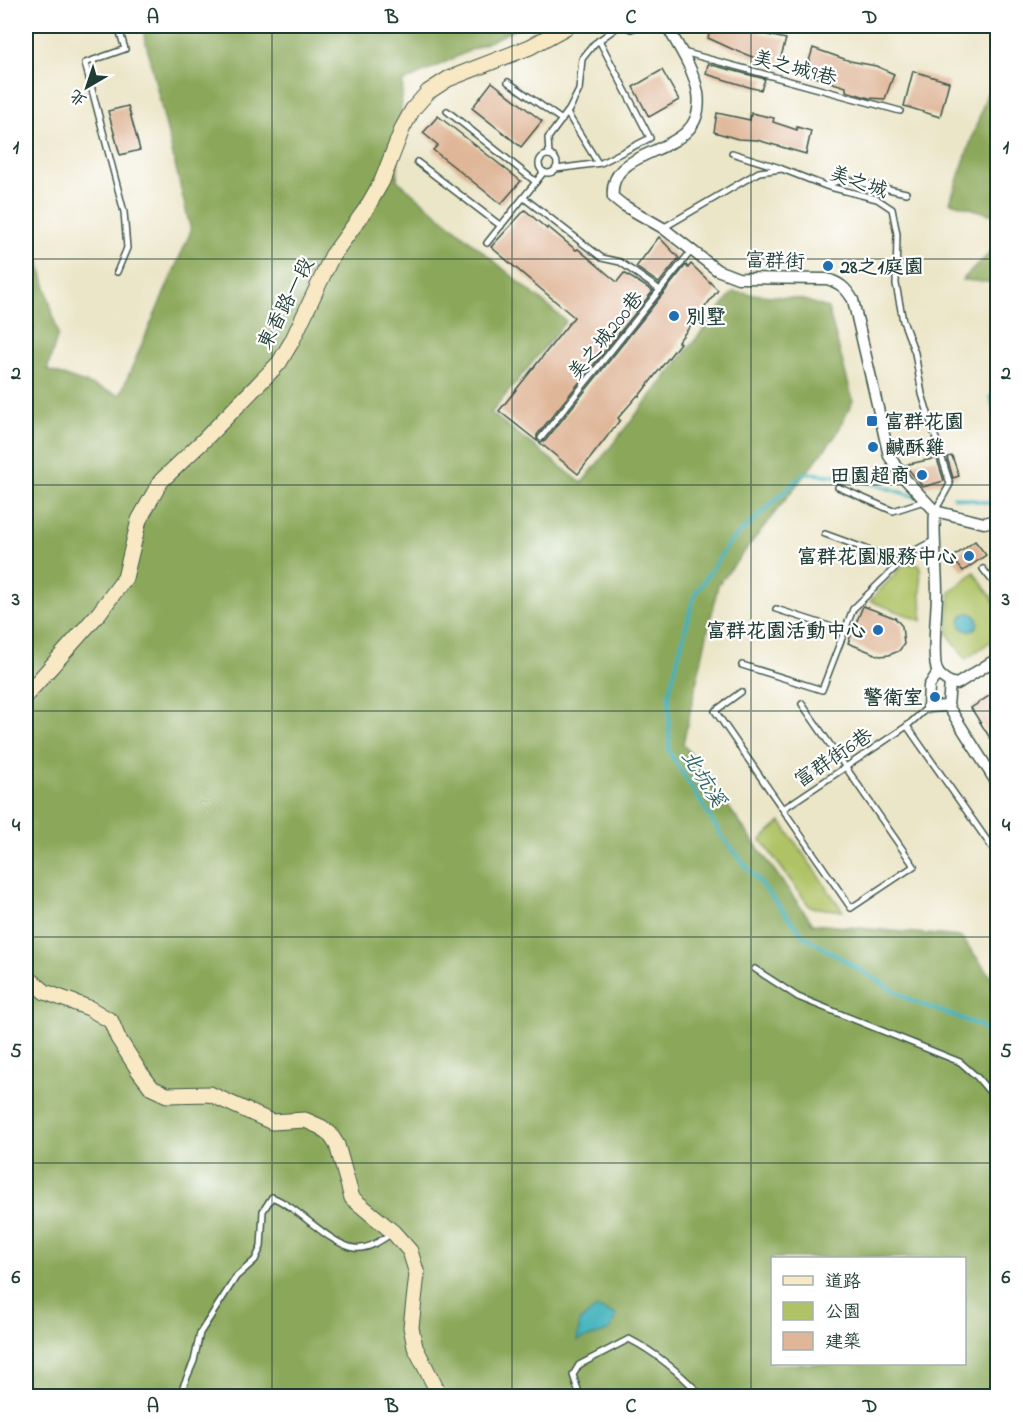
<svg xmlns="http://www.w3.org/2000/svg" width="1023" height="1422" viewBox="0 0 1023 1422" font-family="'Indie Flower','LXGW WenKai TC',sans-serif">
<rect width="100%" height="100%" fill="#fff"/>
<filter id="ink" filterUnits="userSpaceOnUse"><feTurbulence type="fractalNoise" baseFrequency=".0167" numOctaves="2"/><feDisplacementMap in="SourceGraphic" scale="12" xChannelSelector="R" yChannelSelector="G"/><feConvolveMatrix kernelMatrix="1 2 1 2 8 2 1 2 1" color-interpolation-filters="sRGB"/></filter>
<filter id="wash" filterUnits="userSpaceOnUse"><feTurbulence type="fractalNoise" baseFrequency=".008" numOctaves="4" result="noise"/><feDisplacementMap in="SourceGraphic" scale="24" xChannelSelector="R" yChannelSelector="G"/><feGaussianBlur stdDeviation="1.35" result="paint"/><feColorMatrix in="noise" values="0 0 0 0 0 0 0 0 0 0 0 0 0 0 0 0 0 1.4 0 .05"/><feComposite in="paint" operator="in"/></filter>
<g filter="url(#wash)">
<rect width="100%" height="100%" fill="#ece6c9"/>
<g fill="#afc265" stroke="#67804c" stroke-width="1.5">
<polygon points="905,563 920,565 922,621 870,601"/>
<polygon points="974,572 997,605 997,637 966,659 947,633 950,592"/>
<polygon points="781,822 843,911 810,907 761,840"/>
</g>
<g fill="#8ba85a" stroke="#557247" stroke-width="1.5" fill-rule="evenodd">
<path d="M142 26H522L403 82 397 180 566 321 491 413 582 483 733 292 801 299 828 308 853 401 836 435 718 585 683 744 813 924 961 937 997 984V1396H26V212L58 334 47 370 120 395 191 231ZM772 1258H964V1364H772Z"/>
<polygon points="984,26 997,26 997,216 950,202 996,68"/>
<polygon points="997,246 997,283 962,280"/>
</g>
<g fill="#43b2bc" stroke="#317878" stroke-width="1.5">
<circle cx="969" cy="622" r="9"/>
<polygon points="597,1308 617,1315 609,1331 577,1341 580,1321"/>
</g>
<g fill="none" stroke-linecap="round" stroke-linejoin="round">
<g stroke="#43b2bc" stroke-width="4">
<polyline points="998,390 991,396 998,427"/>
<polyline points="917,497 851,477 805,473 729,543 694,596 669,693 669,751 723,838 804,936 910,1000 981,1026 998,1046"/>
<polyline points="954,497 996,504 998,500"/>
</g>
</g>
<g id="blocks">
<g fill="#dfb697">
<polygon points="711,26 746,26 768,35 786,39 778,67 732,49 708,38"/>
<polygon points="813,48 850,61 876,66 894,74 885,99 869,98 846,91 846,87 805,74"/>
<polygon points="708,64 765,79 761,90 752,88 706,74"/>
<polygon points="662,70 679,100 649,117 633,87"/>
<polygon points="913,71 949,82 940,117 904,106"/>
<polygon points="492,82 542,121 521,147 472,108"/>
<polygon points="128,106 140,150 120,155 108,111"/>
<polygon points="717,113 750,120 751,113 774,118 773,122 797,130 797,127 811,131 806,154 757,140 738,139 714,132"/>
<polygon points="438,116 521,181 501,204 433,150 438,145 423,133"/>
<polygon points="525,210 547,229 548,227 576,250 578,249 617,282 624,273 653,291 537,435 537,441 499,411 574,317 491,247"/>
<polygon points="659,237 679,258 659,283 636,267"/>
<polygon points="691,264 718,290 678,342 680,343 660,369 639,396 638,395 618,418 620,420 578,474 539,442 545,441 686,265 688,268"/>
<polygon points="952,456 959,476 953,478 947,457"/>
<polygon points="932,459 937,459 944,481 923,487 905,465"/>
<polygon points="975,541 986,555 963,571 952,558"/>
<polygon points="863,606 895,618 902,626 904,644 899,651 889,655 880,656 848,643"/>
<polygon points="998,690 998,733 990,738 971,708"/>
</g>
</g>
</g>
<g filter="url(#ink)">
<use href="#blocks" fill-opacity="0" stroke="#3e564a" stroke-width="1.5"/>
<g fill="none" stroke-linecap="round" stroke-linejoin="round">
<defs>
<g id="lane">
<polyline points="624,26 631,29 640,26"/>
<polyline points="683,52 900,111"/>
<polyline points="508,82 562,120"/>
<polyline points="447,111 536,182"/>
<polyline points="567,113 598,163"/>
<polyline points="732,153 780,168"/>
<circle cx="548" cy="164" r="9"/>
<polyline points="549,155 548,138 569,110 579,90 582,59 594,44 619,26"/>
<polyline points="417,162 501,226"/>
<polyline points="556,169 601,163 650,138 599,40"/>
<polyline points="827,185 844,179 906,193"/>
<polyline points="524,198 602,258 620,262 660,290"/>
<polyline points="663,228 759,172 782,169 826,186 877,199 892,209 897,234 896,284 903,321 915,353 922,394 950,484 935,511"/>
<polyline points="487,243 543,173"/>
<polyline points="117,272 127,248 124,212 85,63 125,49 118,26"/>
<polyline points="541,438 692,250"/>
<polyline points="838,487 893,511 924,501"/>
<polyline points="825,534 880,554 899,563"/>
<polyline points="983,569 998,588"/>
<polyline points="776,609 844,631"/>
<polyline points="742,665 822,690 853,609 910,553 933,541"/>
<polyline points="741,692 715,711 851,908 914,866 802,704"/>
<polyline points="907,726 998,856"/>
<polyline points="783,809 907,726 928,707"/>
<polyline points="755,969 798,997 960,1062 977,1077 998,1102"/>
<path d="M179 1396 194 1361 200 1333 236 1277 255 1260 261 1247 263 1211 272 1197C300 1208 327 1243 354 1248 368 1250 382 1240 392 1233"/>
<path d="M580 1396 573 1375 579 1365 629 1339C657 1353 681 1374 702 1396"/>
</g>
<g id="street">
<path d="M667 26C678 46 694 69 698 93 708 161 607 141 613 197L623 205 663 228 717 270 738 278 827 279C840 283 846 288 853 300L889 456 906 480 935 511C933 539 937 566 937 594 937 611 931 661 938 673 943 679 950 683 957 684L998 658"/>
<polyline points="935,511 984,523 998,520"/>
<polyline points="938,672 929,686 928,707 948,706 998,785"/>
<polyline points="948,706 950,683"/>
</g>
<g id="secondary">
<polyline points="26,695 99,613 125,578 139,520 161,481 203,441 279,363 292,341 332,256 366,209 382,181 403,127 413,109 428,92 448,79 530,47 568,26"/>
<polyline points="26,976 45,992 89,1008 111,1021 118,1038 139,1071 152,1088 167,1095 210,1094 272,1122 305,1120 321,1127 330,1134 337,1145 352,1198 393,1232 410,1251 417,1274 411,1327 415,1347 440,1396"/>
</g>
</defs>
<use href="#lane" stroke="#3e564a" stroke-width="8"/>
<use href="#street" stroke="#3e564a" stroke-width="13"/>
<use href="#secondary" stroke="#3e564a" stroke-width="17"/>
<use href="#lane" stroke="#fff" stroke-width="5"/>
<use href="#street" stroke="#fff" stroke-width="10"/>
<use href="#secondary" stroke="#f8e8c3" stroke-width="15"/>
</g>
</g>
<path fill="none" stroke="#1f3d34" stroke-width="1.5" stroke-opacity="0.55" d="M272 26V1396M512 26V1396M751 26V1396M26 259H998M26 485H998M26 711H998M26 937H998M26 1163H998"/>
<g fill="#1f6fb2" stroke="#fff" stroke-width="2">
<circle cx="828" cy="266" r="6"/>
<circle cx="674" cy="316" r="6"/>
<rect x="866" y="415" width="12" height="12" rx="3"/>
<circle cx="873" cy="447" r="6"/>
<circle cx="922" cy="475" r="6"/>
<circle cx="969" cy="556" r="6"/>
<circle cx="878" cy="630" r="6"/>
<circle cx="935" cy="697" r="6"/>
</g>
<g text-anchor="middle" stroke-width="4.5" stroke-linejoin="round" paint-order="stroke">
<g font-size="20" fill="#1f3d34" stroke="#fff">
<text transform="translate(795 67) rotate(15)" y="7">美之城9巷</text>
<text transform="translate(859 181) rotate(19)" y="7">美之城</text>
<text transform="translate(775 260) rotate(2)" y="7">富群街</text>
<text transform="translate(285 303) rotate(-63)" y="7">東香路一段</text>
<text transform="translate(605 335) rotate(-51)" y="7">美之城200巷</text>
<text transform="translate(833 757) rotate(-34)" y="7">富群街6巷</text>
</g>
<g font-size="20" font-weight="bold" fill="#1f3d34" stroke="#fff" text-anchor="start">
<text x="840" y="273">28之1庭園</text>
<text x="686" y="323">別墅</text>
<text x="884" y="428">富群花園</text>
<text x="885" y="454">鹹酥雞</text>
<text x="910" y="482" text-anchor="end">田園超商</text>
<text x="957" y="563" text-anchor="end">富群花園服務中心</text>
<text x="866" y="637" text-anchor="end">富群花園活動中心</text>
<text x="923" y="704" text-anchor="end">警衛室</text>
</g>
<g font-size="21" font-style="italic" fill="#2c6664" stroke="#fff">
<text transform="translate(704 778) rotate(58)" y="7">北坑溪</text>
</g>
</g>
<rect width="1023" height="1422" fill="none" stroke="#fff" stroke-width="66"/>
<rect x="771" y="1257" width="195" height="108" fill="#ffffff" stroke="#a5b1ae" stroke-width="1.5"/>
<rect x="783" y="1276" width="30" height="9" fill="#f8e8c3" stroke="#a5b1ae" stroke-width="1.5"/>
<text x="825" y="1287" font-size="18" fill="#1f3d34">道路</text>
<rect x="783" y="1302" width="30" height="18" fill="#afc265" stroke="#a5b1ae" stroke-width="1.5"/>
<text x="825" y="1317" font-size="18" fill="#1f3d34">公園</text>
<rect x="783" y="1332" width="30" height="18" fill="#dfb697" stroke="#a5b1ae" stroke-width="1.5"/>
<text x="825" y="1347" font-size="18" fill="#1f3d34">建築</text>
<g transform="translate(87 87) rotate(219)" stroke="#ffffff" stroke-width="4.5" paint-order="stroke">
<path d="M0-4.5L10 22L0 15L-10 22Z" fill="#1f3d34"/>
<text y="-9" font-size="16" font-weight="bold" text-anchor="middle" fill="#1f3d34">北</text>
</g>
<rect x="33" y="33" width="957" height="1356" fill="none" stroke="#1f3d34" stroke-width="2"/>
<g font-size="20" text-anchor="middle" font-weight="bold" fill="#1f3d34">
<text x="153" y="23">A</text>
<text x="392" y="23">B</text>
<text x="631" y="23">C</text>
<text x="870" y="23">D</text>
<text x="16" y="153">1</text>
<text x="1006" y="153">1</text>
<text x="16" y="379">2</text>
<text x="1006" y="379">2</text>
<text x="16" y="605">3</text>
<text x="1006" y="605">3</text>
<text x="16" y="831">4</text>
<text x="1006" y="831">4</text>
<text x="16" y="1057">5</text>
<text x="1006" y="1057">5</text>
<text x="16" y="1283">6</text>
<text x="1006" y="1283">6</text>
<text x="153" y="1412">A</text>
<text x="392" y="1412">B</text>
<text x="631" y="1412">C</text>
<text x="870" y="1412">D</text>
</g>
</svg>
